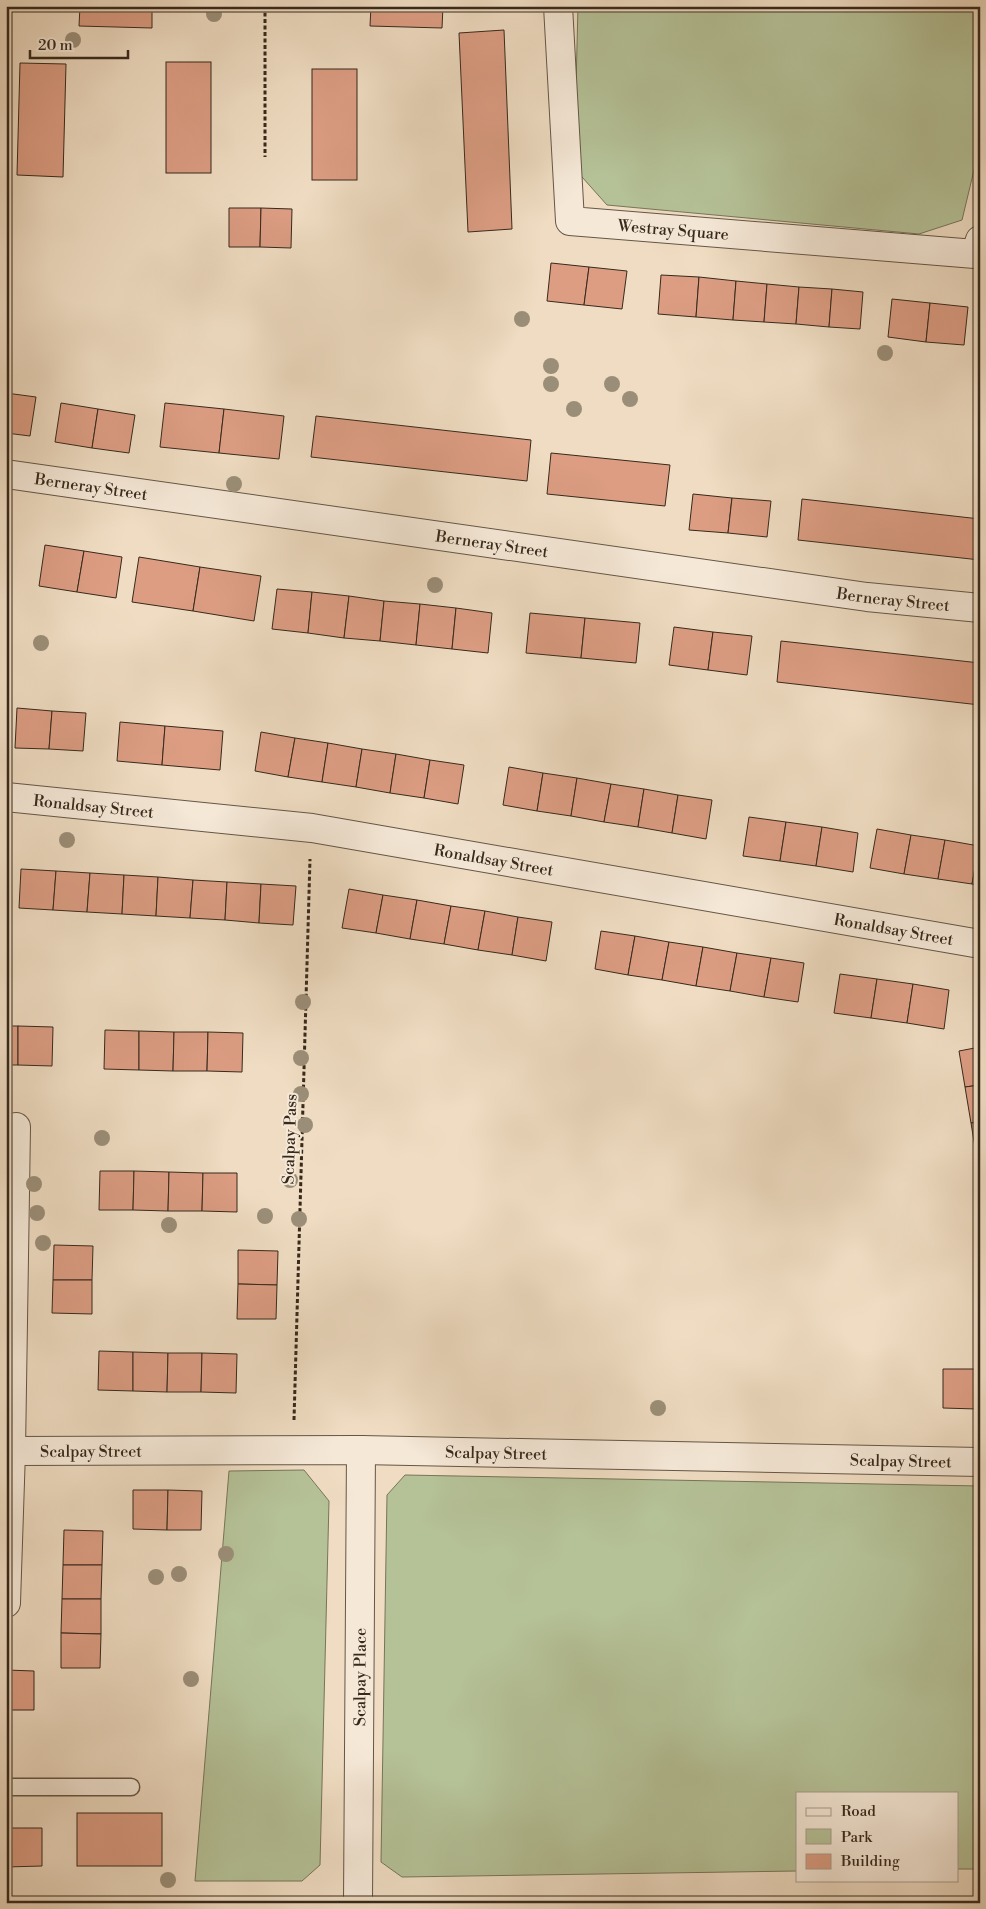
<svg xmlns="http://www.w3.org/2000/svg" width="986" height="1909" viewBox="0 0 986 1909" font-family="'Libre Bodoni',serif">
<rect width="100%" height="100%" fill="#efdcc2"/>
<filter id="stains"><feTurbulence type="fractalNoise" baseFrequency=".004" numOctaves="4"/><feColorMatrix values="0 0 0 0 .2 0 0 0 0 .09 0 0 0 0 .02 0 0 0 .5 -.17"/></filter>
<radialGradient id="worn" r=".72"><stop offset=".6" stop-color="#630" stop-opacity="0"/><stop offset="1" stop-color="#630" stop-opacity=".3"/></radialGradient>
<g fill="#b5c197" stroke="#76755a">
<polygon points="578,6 980,6 980,145 962,220 919,234 607,205 574,168"/>
<polygon points="304,1470 329,1501 320,1865 302,1881 195,1881 229,1471"/>
<polygon points="405,1475 980,1486 980,1869 957,1869 957,1793 797,1793 797,1871 402,1877 381,1862 387,1495"/>
</g>
<g fill="#dc9d83" stroke="#37291c">
<polygon points="80,6 152,6 152,28 79,26"/>
<polygon points="371,6 443,6 442,28 370,26"/>
<polygon points="504,30 512,229 468,232 459,33"/>
<rect x="166" y="62" width="45" height="111"/>
<polygon points="20,63 66,64 63,177 17,175"/>
<rect x="312" y="69" width="45" height="111"/>
<polygon points="229,208 261,208 260,247 229,247"/>
<polygon points="261,208 292,209 291,248 260,247"/>
<polygon points="551,263 589,267 584,305 547,301"/>
<polygon points="589,267 627,271 622,309 584,305"/>
<polygon points="661,275 699,277 696,317 658,314"/>
<polygon points="699,277 736,281 733,320 696,317"/>
<polygon points="736,281 767,284 764,322 733,320"/>
<polygon points="767,284 799,287 796,324 764,322"/>
<polygon points="799,287 832,289 829,327 796,324"/>
<polygon points="832,289 863,292 860,329 829,327"/>
<polygon points="892,299 930,303 926,342 888,337"/>
<polygon points="930,303 968,307 964,345 926,342"/>
<polygon points="6,393 36,397 30,436 6,433"/>
<polygon points="61,403 98,409 92,448 55,442"/>
<polygon points="165,403 224,409 219,453 160,447"/>
<polygon points="98,409 135,415 129,453 92,448"/>
<polygon points="224,409 284,416 279,459 219,453"/>
<polygon points="316,416 531,440 527,481 311,457"/>
<polygon points="551,453 670,465 665,506 547,494"/>
<polygon points="693,494 732,498 728,533 689,530"/>
<polygon points="732,498 771,501 767,537 728,533"/>
<polygon points="802,499 980,519 980,560 798,540"/>
<polygon points="45,545 84,551 77,592 39,586"/>
<polygon points="84,551 122,557 116,598 77,592"/>
<polygon points="139,557 200,567 193,611 132,602"/>
<polygon points="200,567 261,576 254,621 193,611"/>
<polygon points="277,589 312,592 308,633 272,629"/>
<polygon points="312,592 349,596 344,638 308,633"/>
<polygon points="349,596 384,601 380,641 344,638"/>
<polygon points="384,601 420,604 416,645 380,641"/>
<polygon points="420,604 456,608 452,649 416,645"/>
<polygon points="456,608 492,613 488,653 452,649"/>
<polygon points="530,613 585,618 581,658 526,653"/>
<polygon points="585,618 640,623 636,663 581,658"/>
<polygon points="674,627 713,632 708,670 669,665"/>
<polygon points="713,632 752,636 747,675 708,670"/>
<polygon points="781,641 980,663 980,705 777,682"/>
<polygon points="17,708 52,711 49,749 15,748"/>
<polygon points="52,711 86,713 83,751 49,749"/>
<polygon points="120,722 165,726 162,765 117,761"/>
<polygon points="165,726 223,731 220,770 162,765"/>
<polygon points="261,732 295,738 288,777 255,771"/>
<polygon points="295,738 328,743 322,782 288,777"/>
<polygon points="328,743 362,749 356,787 322,782"/>
<polygon points="362,749 396,754 390,793 356,787"/>
<polygon points="396,754 430,760 424,798 390,793"/>
<polygon points="430,760 464,765 458,804 424,798"/>
<polygon points="509,767 543,773 537,811 503,805"/>
<polygon points="543,773 577,778 571,816 537,811"/>
<polygon points="577,778 611,784 604,822 571,816"/>
<polygon points="611,784 644,789 638,827 604,822"/>
<polygon points="644,789 678,795 672,833 638,827"/>
<polygon points="678,795 712,800 706,839 672,833"/>
<polygon points="749,817 786,822 780,861 743,856"/>
<polygon points="786,822 822,827 816,866 780,861"/>
<polygon points="822,827 858,833 853,872 816,866"/>
<polygon points="877,829 911,835 904,874 870,868"/>
<polygon points="911,835 945,840 938,879 904,874"/>
<polygon points="945,840 979,846 972,884 938,879"/>
<polygon points="979,846 980,846 980,886 972,884"/>
<polygon points="21,869 56,871 53,910 19,908"/>
<polygon points="56,871 90,873 87,912 53,910"/>
<polygon points="90,873 124,875 122,914 87,912"/>
<polygon points="124,875 158,877 156,916 122,914"/>
<polygon points="158,877 193,880 190,918 156,916"/>
<polygon points="193,880 227,882 225,920 190,918"/>
<polygon points="227,882 261,884 259,923 225,920"/>
<polygon points="261,884 296,886 293,925 259,923"/>
<polygon points="349,889 383,895 376,933 342,928"/>
<polygon points="383,895 417,900 410,939 376,933"/>
<polygon points="417,900 451,906 444,944 410,939"/>
<polygon points="451,906 485,911 478,950 444,944"/>
<polygon points="485,911 518,917 512,955 478,950"/>
<polygon points="518,917 552,922 546,961 512,955"/>
<polygon points="601,931 635,936 628,975 595,969"/>
<polygon points="635,936 669,942 662,980 628,975"/>
<polygon points="669,942 703,947 696,986 662,980"/>
<polygon points="703,947 737,953 730,991 696,986"/>
<polygon points="737,953 771,958 764,997 730,991"/>
<polygon points="771,958 804,963 798,1002 764,997"/>
<polygon points="840,974 877,979 871,1018 834,1013"/>
<polygon points="877,979 913,984 907,1023 871,1018"/>
<polygon points="913,984 949,990 944,1029 907,1023"/>
<rect x="6" y="1026" width="12" height="39"/>
<polygon points="18,1026 53,1027 52,1066 18,1065"/>
<polygon points="105,1030 139,1031 139,1070 104,1069"/>
<polygon points="139,1031 174,1032 173,1071 139,1070"/>
<polygon points="174,1032 208,1032 207,1071 173,1071"/>
<polygon points="208,1032 243,1033 242,1072 207,1071"/>
<polygon points="980,1047 980,1085 965,1087 959,1051"/>
<polygon points="980,1085 980,1122 971,1123 965,1087"/>
<polygon points="980,1122 980,1159 977,1160 971,1123"/>
<polygon points="100,1171 134,1171 133,1210 99,1210"/>
<polygon points="134,1171 169,1172 168,1211 133,1210"/>
<polygon points="169,1172 203,1173 202,1211 168,1211"/>
<polygon points="203,1173 237,1173 237,1212 202,1211"/>
<polygon points="54,1245 93,1246 92,1280 53,1280"/>
<polygon points="238,1250 278,1251 277,1285 238,1284"/>
<polygon points="53,1280 92,1280 92,1314 52,1313"/>
<polygon points="238,1284 277,1285 276,1319 237,1319"/>
<polygon points="99,1351 133,1352 133,1391 98,1390"/>
<polygon points="133,1352 168,1353 167,1392 133,1391"/>
<polygon points="168,1353 202,1353 201,1392 167,1392"/>
<polygon points="202,1353 237,1354 236,1393 201,1392"/>
<polygon points="943,1369 978,1369 977,1409 943,1408"/>
<polygon points="978,1369 980,1370 980,1409 977,1409"/>
<polygon points="133,1490 168,1490 167,1530 133,1529"/>
<polygon points="168,1490 202,1491 201,1530 167,1530"/>
<polygon points="64,1530 103,1531 102,1565 63,1565"/>
<polygon points="63,1565 102,1565 101,1599 62,1599"/>
<polygon points="62,1599 101,1599 101,1634 61,1633"/>
<polygon points="61,1633 101,1634 100,1668 61,1668"/>
<polygon points="6,1670 34,1671 34,1710 6,1710"/>
<rect x="77" y="1813" width="85" height="53"/>
<polygon points="6,1828 42,1828 42,1866 6,1867"/>
</g>
<g fill="none" stroke-linecap="round" stroke-linejoin="round">
<defs>
<polyline id="lane" points="6,1787 131,1787"/>
<g id="street">
<path id="s1" d="M558 6 570 221 975 254 980 240"/>
<path id="s2" d="M6 474 867 597 980 608"/>
<path id="s3" d="M6 797 312 828 980 944"/>
<path id="s4" d="M11 1451 361 1450 980 1462"/>
<polyline points="6,1603 11,1451 16,1127"/>
<path id="s5" d="M358 1903 361 1450"/>
</g>
</defs>
<use href="#lane" stroke="#655646" stroke-width="19"/>
<use href="#street" stroke="#655646" stroke-width="30"/>
<g stroke="#37291c" stroke-width="3" stroke-dasharray="4 2.5" stroke-linecap="butt">
<polyline points="265,6 265,157"/>
<polyline points="294,1420 310,859"/>
</g>
<use href="#lane" stroke="#f5e8d7" stroke-width="16"/>
<use href="#street" stroke="#f5e8d7" stroke-width="28"/>
</g>
<g fill="#9b8e78">
<circle cx="214" cy="14" r="8"/>
<circle cx="73" cy="40" r="8"/>
<circle cx="522" cy="319" r="8"/>
<circle cx="885" cy="353" r="8"/>
<circle cx="551" cy="366" r="8"/>
<circle cx="551" cy="384" r="8"/>
<circle cx="612" cy="384" r="8"/>
<circle cx="630" cy="399" r="8"/>
<circle cx="574" cy="409" r="8"/>
<circle cx="234" cy="484" r="8"/>
<circle cx="435" cy="585" r="8"/>
<circle cx="41" cy="643" r="8"/>
<circle cx="67" cy="840" r="8"/>
<circle cx="303" cy="1002" r="8"/>
<circle cx="301" cy="1058" r="8"/>
<circle cx="301" cy="1094" r="8"/>
<circle cx="305" cy="1125" r="8"/>
<circle cx="102" cy="1138" r="8"/>
<circle cx="290" cy="1180" r="8"/>
<circle cx="34" cy="1184" r="8"/>
<circle cx="37" cy="1213" r="8"/>
<circle cx="265" cy="1216" r="8"/>
<circle cx="299" cy="1219" r="8"/>
<circle cx="169" cy="1225" r="8"/>
<circle cx="43" cy="1243" r="8"/>
<circle cx="658" cy="1408" r="8"/>
<circle cx="226" cy="1554" r="8"/>
<circle cx="179" cy="1574" r="8"/>
<circle cx="156" cy="1577" r="8"/>
<circle cx="191" cy="1679" r="8"/>
<circle cx="168" cy="1880" r="8"/>
</g>
<g text-anchor="middle" stroke-width="4" stroke-linejoin="round" paint-order="stroke">
<g font-size="16" fill="#37291c" stroke="#f5e8d7">
<text dy="6" stroke="none"><textPath href="#s1" startOffset="319">Westray Square</textPath></text>
<text dy="6" stroke="none"><textPath href="#s2" startOffset="86">Berneray Street</textPath></text>
<text dy="6" stroke="none"><textPath href="#s2" startOffset="491">Berneray Street</textPath></text>
<text dy="6" stroke="none"><textPath href="#s2" startOffset="896">Berneray Street</textPath></text>
<text dy="6" stroke="none"><textPath href="#s3" startOffset="88">Ronaldsay Street</textPath></text>
<text dy="6" stroke="none"><textPath href="#s3" startOffset="492">Ronaldsay Street</textPath></text>
<text dy="6" stroke="none"><textPath href="#s3" startOffset="898">Ronaldsay Street</textPath></text>
<text transform="translate(289 1139) rotate(-88)" y="6">Scalpay Pass</text>
<text dy="6" stroke="none"><textPath href="#s4" startOffset="80">Scalpay Street</textPath></text>
<text dy="6" stroke="none"><textPath href="#s4" startOffset="485">Scalpay Street</textPath></text>
<text dy="6" stroke="none"><textPath href="#s4" startOffset="890">Scalpay Street</textPath></text>
<text dy="6" stroke="none"><textPath href="#s5" startOffset="226">Scalpay Place</textPath></text>
</g>
</g>
<rect width="986" height="1909" fill="none" stroke="#efdcc2" stroke-width="25"/>
<rect x="8" y="8" width="971" height="1894" fill="none" stroke="#37291c" stroke-width="2.5"/>
<rect x="12" y="12" width="961" height="1884" fill="none" stroke="#37291c"/>
<rect x="796" y="1792" width="162" height="90" fill="#f5e8d7" stroke="#a99c8c"/>
<rect x="806" y="1808" width="25" height="8" fill="#f5e8d7" stroke="#a99c8c"/>
<text x="841" y="1816" font-size="15" fill="#37291c">Road</text>
<rect x="806" y="1829" width="25" height="15" fill="#b5c197" stroke="#a99c8c"/>
<text x="841" y="1842" font-size="15" fill="#37291c">Park</text>
<rect x="806" y="1854" width="25" height="15" fill="#dc9d83" stroke="#a99c8c"/>
<text x="841" y="1866" font-size="15" fill="#37291c">Building</text>
<path d="M30 50v8h98v-8" fill="none" stroke="#37291c" stroke-width="2.5"/>
<text x="38" y="50" font-size="15" fill="#37291c" stroke="#f5e8d7" stroke-width="4" paint-order="stroke">20 m</text>
<rect width="100%" height="100%" filter="url(#stains)"/>
<rect width="100%" height="100%" fill="url(#worn)"/>
</svg>
